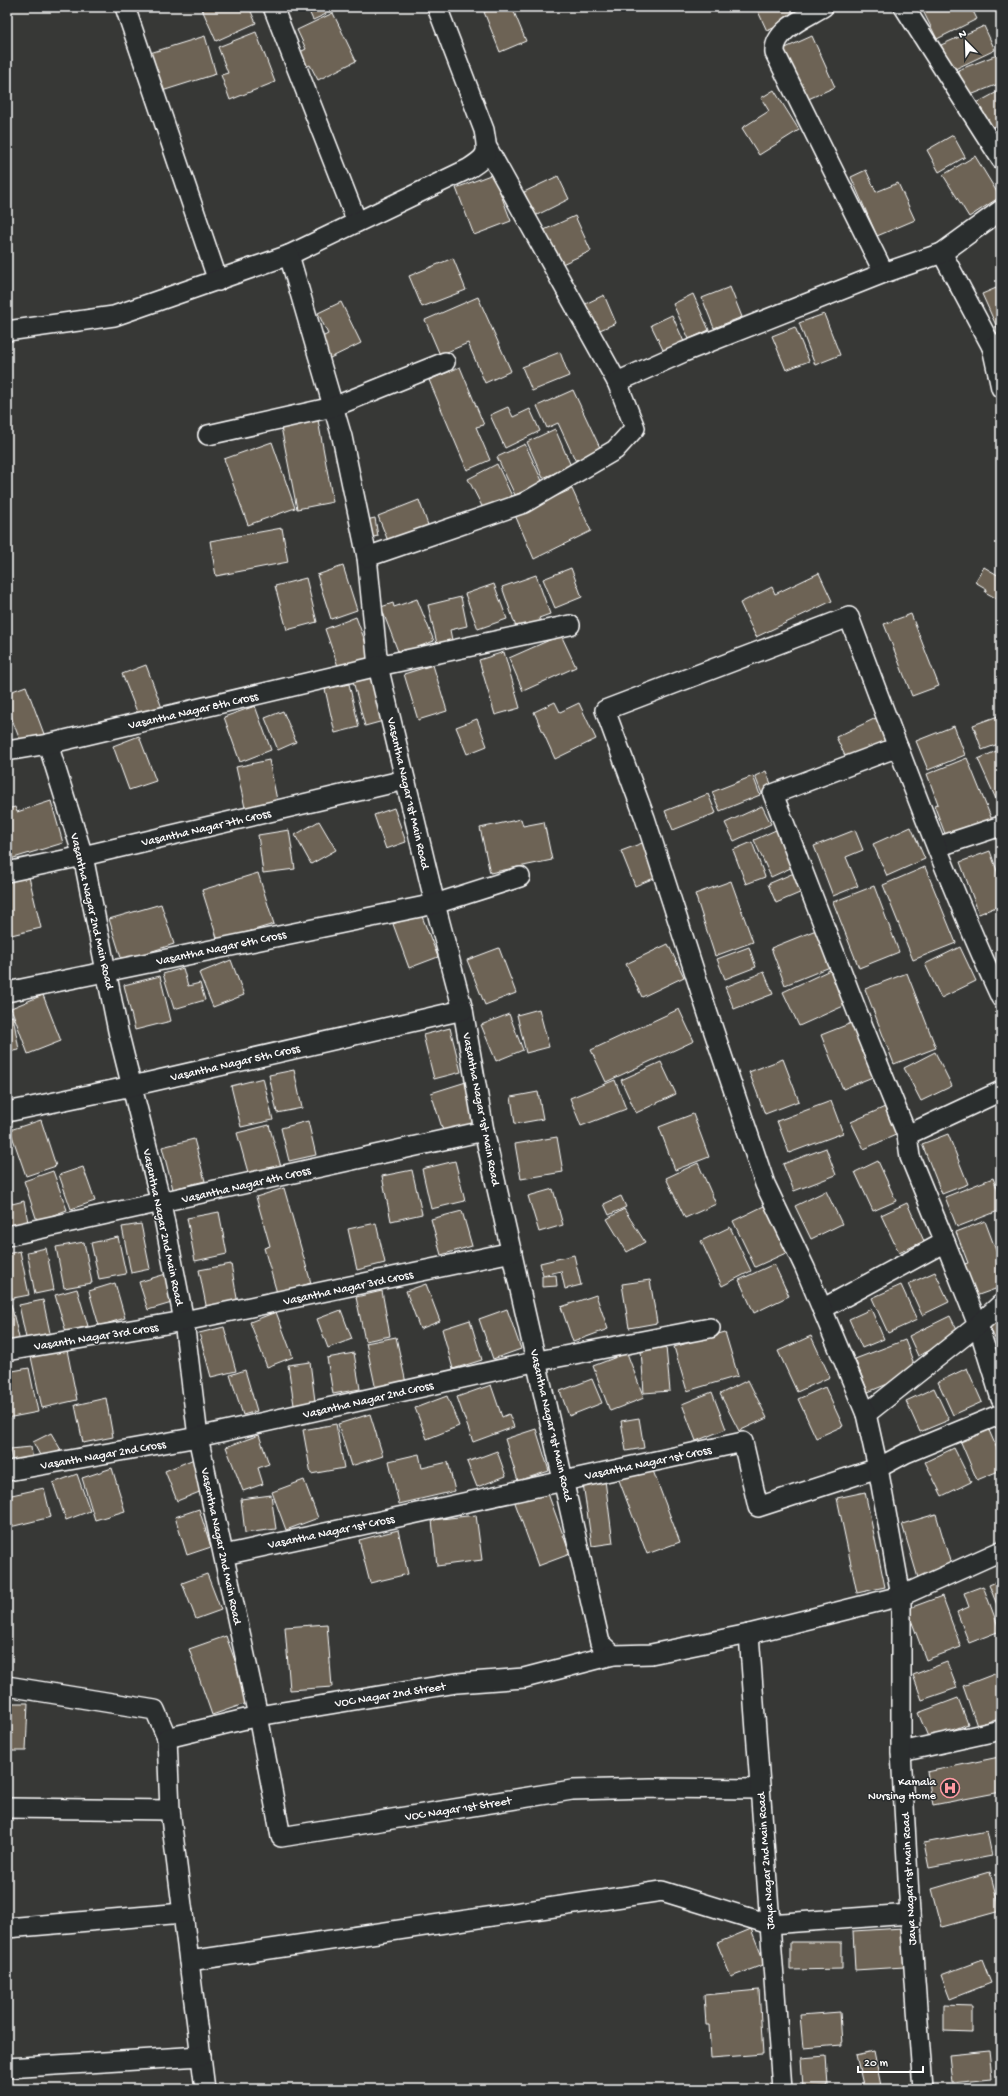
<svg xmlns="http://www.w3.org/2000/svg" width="1008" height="2096" viewBox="0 0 1008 2096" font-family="'Gochi Hand',sans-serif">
<rect width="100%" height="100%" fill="#373836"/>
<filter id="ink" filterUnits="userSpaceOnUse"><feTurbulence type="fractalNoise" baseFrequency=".025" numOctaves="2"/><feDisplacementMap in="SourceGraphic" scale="8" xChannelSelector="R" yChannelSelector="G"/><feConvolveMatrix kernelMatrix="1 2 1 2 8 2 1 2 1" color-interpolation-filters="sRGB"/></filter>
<g filter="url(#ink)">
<g fill="#6d6454" stroke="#fff">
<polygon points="201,7 249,7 256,23 216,41"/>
<polygon points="307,7 324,7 326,14 313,20"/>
<polygon points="495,7 512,7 526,41 500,52 484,12"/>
<polygon points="756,7 790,7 795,18 767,31"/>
<polygon points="927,7 971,7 977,19 937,39 922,9"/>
<polygon points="333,13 356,61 318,80 310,65 301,69 294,55 306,49 297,30"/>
<polygon points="984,26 995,50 953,70 941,45"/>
<polygon points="256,32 275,82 230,100 221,75 228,73 218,47"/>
<polygon points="205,36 216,74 162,91 150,53"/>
<polygon points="812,36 835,87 804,101 781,50"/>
<polygon points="997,55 1001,65 1001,83 968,96 958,70"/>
<polygon points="774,90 799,130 759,155 742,128 769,111 761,98"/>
<polygon points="1001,90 1001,123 988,130 973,105"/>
<polygon points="953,135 965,157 939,172 927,150"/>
<polygon points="975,156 1000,197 969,217 943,175"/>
<polygon points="866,170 876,192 898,183 915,220 877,236 851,177"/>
<polygon points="493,174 511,221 474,235 456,188"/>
<polygon points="558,176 569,199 535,216 524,192"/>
<polygon points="575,216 591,251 560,265 544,230"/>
<polygon points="453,258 466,290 422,307 409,276"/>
<polygon points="1001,286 1001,331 999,332 982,294"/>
<polygon points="730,287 742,317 714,328 702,298"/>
<polygon points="693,294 709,330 689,339 673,304"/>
<polygon points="604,295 616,323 593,333 581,306"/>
<polygon points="478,297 511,371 485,383 468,343 440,355 425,320"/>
<polygon points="341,302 361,343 326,360 316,340 328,334 318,313"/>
<polygon points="824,314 840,355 815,365 799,323"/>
<polygon points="672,315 685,344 665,354 651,325"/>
<polygon points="795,327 809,361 786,370 772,336"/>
<polygon points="560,352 569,376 532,391 522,367"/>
<polygon points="460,367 484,425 476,427 490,460 467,470 429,380"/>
<polygon points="573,390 602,452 577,464 558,423 547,428 537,406"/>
<polygon points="508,407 513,417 530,409 540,431 505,448 490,415"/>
<polygon points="318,420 333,502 297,509 281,427"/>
<polygon points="555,429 571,466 543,478 527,442"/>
<polygon points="272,442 295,508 248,525 224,459"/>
<polygon points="525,444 543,483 515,495 497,457"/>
<polygon points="497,464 512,496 484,510 468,479"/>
<polygon points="572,489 591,531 534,559 515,515"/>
<polygon points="419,500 428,525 388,541 378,516"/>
<polygon points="375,518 378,536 369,538 366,520"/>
<polygon points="282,528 288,562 216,576 210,541"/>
<polygon points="343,566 357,610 331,619 317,575"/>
<polygon points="984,567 1001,577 1001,597 999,600 985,592 987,589 975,582"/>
<polygon points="571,568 582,597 555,608 543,579"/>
<polygon points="819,573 832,601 756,637 740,603 772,587 775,594"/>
<polygon points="536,575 550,614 539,618 541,621 517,630 502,587"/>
<polygon points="306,578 317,622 287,630 275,586"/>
<polygon points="494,584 507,619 478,629 465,594"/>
<polygon points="461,597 467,626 450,630 453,645 438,648 428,605"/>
<polygon points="417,599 434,641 399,654 381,607 393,603 394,607"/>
<polygon points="911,614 939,686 912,696 884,624"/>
<polygon points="356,617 371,657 339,669 325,629"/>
<polygon points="561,635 576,667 523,691 509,658"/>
<polygon points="504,652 520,708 495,715 479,660"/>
<polygon points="146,665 162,708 139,717 122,674"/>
<polygon points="433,665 447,711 418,720 404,674"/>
<polygon points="376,675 387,720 365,726 353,681"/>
<polygon points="349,684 359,727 335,733 325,689"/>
<polygon points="26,686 44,734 21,743 7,706 7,693"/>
<polygon points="555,702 560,712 579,703 596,739 555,759 534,712"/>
<polygon points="255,706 271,750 240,762 224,717"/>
<polygon points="283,711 296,742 278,750 265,718"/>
<polygon points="1001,715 1001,743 982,750 973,725"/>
<polygon points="876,718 888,743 848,762 836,737"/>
<polygon points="477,719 487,746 467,754 456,727"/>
<polygon points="954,726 965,755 928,770 916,741"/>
<polygon points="139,736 156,781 129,790 113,746"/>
<polygon points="1001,749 1001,797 996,799 978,759"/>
<polygon points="967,758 992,820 947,839 934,805 938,804 927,774"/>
<polygon points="269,760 278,805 246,812 236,767"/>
<polygon points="766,771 773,789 762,794 755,776"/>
<polygon points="753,776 760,795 720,811 712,792"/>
<polygon points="708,794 716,813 673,830 665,811"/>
<polygon points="51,801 63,843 7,860 7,809 15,807 17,812"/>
<polygon points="762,806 771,824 734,841 725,823"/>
<polygon points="394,808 406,842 386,849 374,815"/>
<polygon points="521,819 523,826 544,822 552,860 490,873 480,828"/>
<polygon points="319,821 336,850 311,864 295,835"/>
<polygon points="911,827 925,859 887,876 873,844"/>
<polygon points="778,829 795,866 771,877 754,840"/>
<polygon points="289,830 295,869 263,873 258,835"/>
<polygon points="855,830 863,850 846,857 858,886 833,896 814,846"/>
<polygon points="645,842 659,876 635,886 621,851"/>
<polygon points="752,842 765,877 746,884 733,850"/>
<polygon points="990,851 1001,882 1001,905 979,914 960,862"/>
<polygon points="925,867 956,943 913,960 883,885"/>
<polygon points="258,873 274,924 218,941 202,890"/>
<polygon points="794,873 802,892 776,903 768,884"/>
<polygon points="29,877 41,928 7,936 7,882"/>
<polygon points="731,881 753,942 715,956 695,894"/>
<polygon points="874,886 899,952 859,968 833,902"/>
<polygon points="161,904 174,944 122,961 109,919"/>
<polygon points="421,914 438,957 409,968 393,924"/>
<polygon points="816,930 830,967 785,985 771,948"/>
<polygon points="668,944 684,977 642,997 626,964"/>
<polygon points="749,947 756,967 725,979 717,959"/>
<polygon points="960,947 976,981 941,998 925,964"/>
<polygon points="499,948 516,993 485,1005 467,960"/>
<polygon points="231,960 244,995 213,1007 199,973"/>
<polygon points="183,968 188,986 200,983 205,1000 174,1009 163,974"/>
<polygon points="832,969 848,1004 799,1026 783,992"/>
<polygon points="764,972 773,994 734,1009 725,987"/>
<polygon points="907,973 936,1048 894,1064 865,989"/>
<polygon points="160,976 171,1021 135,1030 124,985"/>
<polygon points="43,995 61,1041 28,1054 11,1008"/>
<polygon points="539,1009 549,1047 526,1053 517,1015"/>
<polygon points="679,1009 694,1041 606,1082 591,1050"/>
<polygon points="509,1014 523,1050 496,1061 481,1025"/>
<polygon points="13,1016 19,1050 7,1052 7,1017"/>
<polygon points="854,1022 875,1076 843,1089 821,1035"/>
<polygon points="450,1028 461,1072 434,1079 423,1035"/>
<polygon points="935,1052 952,1086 921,1101 904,1068"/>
<polygon points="783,1059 799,1101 765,1114 749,1072"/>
<polygon points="661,1062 676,1094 636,1113 621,1080"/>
<polygon points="294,1070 302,1108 277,1113 269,1075"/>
<polygon points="263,1078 273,1120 241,1127 231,1086"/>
<polygon points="615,1080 626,1109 581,1126 570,1098"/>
<polygon points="466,1082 479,1123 444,1134 431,1093"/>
<polygon points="538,1092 543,1119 515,1124 511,1097"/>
<polygon points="831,1101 843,1133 789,1153 777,1121"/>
<polygon points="885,1107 898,1134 864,1149 851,1122"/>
<polygon points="693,1114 709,1157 675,1170 659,1127"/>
<polygon points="41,1120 56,1166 26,1176 10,1130"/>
<polygon points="308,1121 316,1155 289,1161 281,1128"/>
<polygon points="269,1125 281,1167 249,1176 237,1133"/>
<polygon points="948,1134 968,1184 942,1194 922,1144"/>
<polygon points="557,1137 563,1172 521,1179 515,1144"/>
<polygon points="194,1139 205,1181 173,1189 162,1147"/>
<polygon points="826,1148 836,1175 794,1191 783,1164"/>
<polygon points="455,1161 465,1201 431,1209 422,1169"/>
<polygon points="878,1161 896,1201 873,1211 855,1172"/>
<polygon points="698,1163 716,1204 685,1218 666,1178"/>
<polygon points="83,1167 95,1201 71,1209 59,1175"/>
<polygon points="412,1170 422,1214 391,1221 382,1176"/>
<polygon points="53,1171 67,1210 37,1221 24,1181"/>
<polygon points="993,1178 1001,1198 1001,1210 957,1227 945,1197"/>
<polygon points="7,1180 12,1204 24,1201 28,1222 7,1226"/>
<polygon points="284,1188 311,1283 277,1293 264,1248 270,1246 256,1197"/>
<polygon points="553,1189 563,1225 539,1232 528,1196"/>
<polygon points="826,1191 842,1224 811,1239 795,1206"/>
<polygon points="621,1196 626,1207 609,1215 604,1204"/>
<polygon points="907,1203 924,1241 899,1253 881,1215"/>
<polygon points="766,1205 788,1252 755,1267 733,1221"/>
<polygon points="624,1209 645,1242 627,1252 607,1219"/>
<polygon points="462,1211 472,1246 441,1255 431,1219"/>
<polygon points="219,1212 227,1254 195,1261 187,1218"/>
<polygon points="985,1221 1001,1264 1001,1287 973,1297 961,1265 968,1263 956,1232"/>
<polygon points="376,1223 385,1263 357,1270 348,1229"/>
<polygon points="141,1224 150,1269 131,1273 122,1227"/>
<polygon points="730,1227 751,1271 722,1286 701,1241"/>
<polygon points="118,1237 126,1274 99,1279 91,1243"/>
<polygon points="84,1242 92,1283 64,1288 56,1247"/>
<polygon points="46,1248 54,1290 35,1294 27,1252"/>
<polygon points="20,1251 29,1295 8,1299 7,1254"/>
<polygon points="574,1255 581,1285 565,1289 561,1271 543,1275 540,1263"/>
<polygon points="231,1264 238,1304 207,1310 199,1270"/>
<polygon points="774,1264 789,1296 754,1313 739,1280"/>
<polygon points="935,1272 949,1302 922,1315 908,1284"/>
<polygon points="166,1274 175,1302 148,1310 139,1282"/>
<polygon points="556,1275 557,1286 542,1287 542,1276"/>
<polygon points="650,1280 657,1323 629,1328 622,1284"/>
<polygon points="115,1283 125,1318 99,1326 89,1291"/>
<polygon points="426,1284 440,1321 420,1329 406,1291"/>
<polygon points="901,1285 917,1320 888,1333 872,1298"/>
<polygon points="77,1289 88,1326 66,1332 55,1295"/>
<polygon points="382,1291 390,1336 365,1341 356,1297"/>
<polygon points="596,1295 608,1329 573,1342 561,1307"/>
<polygon points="43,1300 50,1333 26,1338 19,1305"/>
<polygon points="7,1304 11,1304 20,1342 7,1345"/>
<polygon points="507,1309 521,1349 493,1359 479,1319"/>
<polygon points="871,1309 884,1339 862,1348 849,1319"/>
<polygon points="341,1310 352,1339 328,1348 317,1319"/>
<polygon points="276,1312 293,1357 267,1367 250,1322"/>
<polygon points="950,1316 960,1336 918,1356 909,1336"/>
<polygon points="1001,1319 1001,1352 989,1325"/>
<polygon points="470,1320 482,1360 453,1369 442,1329"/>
<polygon points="224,1327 236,1371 211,1377 199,1333"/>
<polygon points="725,1332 738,1376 687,1391 674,1347"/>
<polygon points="811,1336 830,1377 797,1392 778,1351"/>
<polygon points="396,1337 406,1383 376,1390 366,1343"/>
<polygon points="905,1340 917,1372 868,1392 855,1359"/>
<polygon points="666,1347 670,1391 644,1393 641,1350"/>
<polygon points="67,1350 77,1400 42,1408 31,1357"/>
<polygon points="354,1353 360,1389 333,1394 327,1358"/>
<polygon points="627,1353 644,1398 610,1411 593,1366"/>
<polygon points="310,1362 315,1401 294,1405 288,1365"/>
<polygon points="29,1368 38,1412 7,1418 7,1372"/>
<polygon points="967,1368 982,1402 953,1415 938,1382"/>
<polygon points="245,1370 257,1411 243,1415 230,1375"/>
<polygon points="592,1379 602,1403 569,1416 560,1391"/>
<polygon points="748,1380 767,1418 739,1431 720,1394"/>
<polygon points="491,1385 502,1417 509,1414 514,1427 473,1442 457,1397"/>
<polygon points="825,1387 843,1426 816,1438 798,1399"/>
<polygon points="934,1388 949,1420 920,1432 906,1401"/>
<polygon points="712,1392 726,1429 696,1441 682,1404"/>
<polygon points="447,1396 459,1426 427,1439 415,1408"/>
<polygon points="106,1398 113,1437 83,1443 75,1405"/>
<polygon points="370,1414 383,1456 351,1466 338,1424"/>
<polygon points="639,1418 644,1448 626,1451 621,1421"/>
<polygon points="336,1424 344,1468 311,1474 303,1430"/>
<polygon points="988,1428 1001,1458 1001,1470 977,1480 960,1440"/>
<polygon points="536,1429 549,1471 518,1481 505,1439"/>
<polygon points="51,1433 61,1450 42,1459 33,1442"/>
<polygon points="259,1435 269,1464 258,1468 263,1484 243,1491 226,1447"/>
<polygon points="31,1447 33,1462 12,1464 10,1449"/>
<polygon points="954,1448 971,1482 942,1496 925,1462"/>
<polygon points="497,1451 506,1476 477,1487 467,1462"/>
<polygon points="419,1454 422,1468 448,1462 455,1491 399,1504 389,1461"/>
<polygon points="194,1459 207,1489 177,1501 165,1471"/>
<polygon points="112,1468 125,1511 95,1520 82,1478"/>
<polygon points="652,1468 680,1542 647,1554 619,1480"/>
<polygon points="77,1474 90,1511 66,1520 53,1483"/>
<polygon points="304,1480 318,1518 286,1530 272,1492"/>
<polygon points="605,1480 613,1543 592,1546 583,1483"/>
<polygon points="44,1488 51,1517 10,1527 7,1513 7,1496"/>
<polygon points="546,1488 570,1554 538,1566 514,1500"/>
<polygon points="865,1492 885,1587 857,1593 837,1498"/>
<polygon points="271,1495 276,1529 245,1533 241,1499"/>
<polygon points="199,1509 211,1547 187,1555 175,1517"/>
<polygon points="936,1514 952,1568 918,1578 902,1524"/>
<polygon points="476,1515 482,1560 437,1566 432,1520"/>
<polygon points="398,1530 408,1574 370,1583 359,1540"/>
<polygon points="207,1574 221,1610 196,1619 182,1583"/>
<polygon points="1001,1580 1001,1615 989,1585"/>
<polygon points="983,1586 1000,1631 969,1643 957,1612 969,1607 964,1593"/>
<polygon points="942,1596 961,1647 926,1660 907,1609"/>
<polygon points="327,1624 332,1687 290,1690 285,1627"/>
<polygon points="226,1636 250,1702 212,1715 189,1649"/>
<polygon points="947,1662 957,1688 922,1700 913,1675"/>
<polygon points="997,1673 1001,1683 1001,1717 977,1726 963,1686"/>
<polygon points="958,1698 968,1724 929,1739 918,1713"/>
<polygon points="7,1703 28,1703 26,1751 7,1751"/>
<polygon points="999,1757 1001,1792 933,1805 927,1772"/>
<polygon points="987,1831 992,1856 929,1868 924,1843"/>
<polygon points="990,1872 1000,1911 942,1927 932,1889"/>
<polygon points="903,1928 904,1967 855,1970 853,1931"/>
<polygon points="751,1929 765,1964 731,1977 717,1943"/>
<polygon points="790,1942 842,1942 842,1969 790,1970"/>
<polygon points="982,1960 991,1983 950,1999 941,1975"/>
<polygon points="759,1990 763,2054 711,2058 709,2025 706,2025 704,1995"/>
<polygon points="944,2005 972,2006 972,2032 944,2031"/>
<polygon points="840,2012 842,2045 803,2048 800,2015"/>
<polygon points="874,2051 881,2086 864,2089 856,2055"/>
<polygon points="989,2051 992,2079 952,2083 949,2055"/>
<polygon points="826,2056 828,2086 803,2088 801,2058"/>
</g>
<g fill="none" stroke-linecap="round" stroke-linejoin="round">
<defs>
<g id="minor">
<polyline points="125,7 218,281"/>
<polyline points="273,7 357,222"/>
<path d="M823 7C807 17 773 30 775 53L884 273"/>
<polyline points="904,7 1001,159"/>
<polyline points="488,149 617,382"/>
<polyline points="942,253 992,347 1001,343"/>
<path d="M289 255 468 169C489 156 488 153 484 130L437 7"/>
<polyline points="7,331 114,316 289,255 342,437 367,557 378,666 435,904 463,1010 484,1131 600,1643 613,1655"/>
<polyline points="992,347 1001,388"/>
<polyline points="208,435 333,407 445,362"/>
<polyline points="367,557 524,503 615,450 635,428 617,382 684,352 884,273 942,253 1001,210"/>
<polyline points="48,744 83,856 118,1031 161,1203 184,1321 198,1437 258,1716 281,1837 572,1790 651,1788 760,1789"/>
<polyline points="898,747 773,794 858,1014 907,1135 1001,1091"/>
<polyline points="7,751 48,744 378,666 570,625"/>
<polyline points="937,847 1001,826"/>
<polyline points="7,872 83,856 405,780"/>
<polyline points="7,992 435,904 520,877"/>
<polyline points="7,1112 132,1086 463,1010"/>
<polyline points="7,1236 484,1131"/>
<polyline points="945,1242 978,1325 1001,1399"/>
<polyline points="822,1309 945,1242 910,1157 907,1135"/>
<polyline points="7,1351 184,1321 512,1252"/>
<polyline points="866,1414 978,1325 1001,1304"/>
<polyline points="8,1471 198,1437 538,1361 710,1328"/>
<polyline points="224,1555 743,1442 758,1507 878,1468 906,1453 1001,1414"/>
<polyline points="749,1634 782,2089"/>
<polyline points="7,1686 155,1710 167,1738 170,1810 205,2089"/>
<path d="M167 1738 258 1716 457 1683 524 1678 613 1655 651 1654 749 1634 901 1596 878 1468 866 1414 805 1268 765 1184 708 1014 645 818 605 710 849 617C897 745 944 874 1001 998"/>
<polyline points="901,1752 1001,1730"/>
<polyline points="7,1808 170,1810"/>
<polyline points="7,1928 183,1913"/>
<polyline points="189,1961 662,1891 769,1924 910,1914"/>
<polyline points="7,2068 201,2056"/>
<polyline points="923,2089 910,1914 901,1752 901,1596 1001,1551"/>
</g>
</defs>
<use href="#minor" stroke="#fff" stroke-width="22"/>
<use href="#minor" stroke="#2a2d2e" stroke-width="19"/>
</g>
</g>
<defs>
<symbol id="hospital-ring" viewBox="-11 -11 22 22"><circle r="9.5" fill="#2a2d2e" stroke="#ff9aa2" stroke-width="1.5"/><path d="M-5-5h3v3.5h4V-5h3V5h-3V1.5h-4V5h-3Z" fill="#ff9aa2"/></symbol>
</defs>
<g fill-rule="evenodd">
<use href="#hospital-ring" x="939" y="1777" width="22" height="22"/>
</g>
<g text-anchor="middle" stroke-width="3" stroke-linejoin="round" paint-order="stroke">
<g font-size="12" fill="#fff" stroke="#2a2d2e">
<text transform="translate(193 710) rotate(-13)" y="4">Vasantha Nagar 8th Cross</text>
<text transform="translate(409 793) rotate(77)" y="4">Vasantha Nagar 1st Main Road</text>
<text transform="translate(206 827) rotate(-13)" y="4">Vasantha Nagar 7th Cross</text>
<text transform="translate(93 911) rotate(77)" y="4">Vasantha Nagar 2nd Main Road</text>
<text transform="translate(221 947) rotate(-12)" y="4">Vasantha Nagar 6th Cross</text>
<text transform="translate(235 1062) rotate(-13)" y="4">Vasantha Nagar 5th Cross</text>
<text transform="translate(482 1109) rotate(79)" y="4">Vasantha Nagar 1st Main Road</text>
<text transform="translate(246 1184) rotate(-13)" y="4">Vasantha Nagar 4th Cross</text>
<text transform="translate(164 1227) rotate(78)" y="4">Vasantha Nagar 2nd Main Road</text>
<text transform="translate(348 1287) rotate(-12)" y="4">Vasantha Nagar 3rd Cross</text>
<text transform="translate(96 1336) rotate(-9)" y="4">Vasanth Nagar 3rd Cross</text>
<text transform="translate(368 1399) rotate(-13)" y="4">Vasantha Nagar 2nd Cross</text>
<text transform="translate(552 1425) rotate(77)" y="4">Vasantha Nagar 1st Main Road</text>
<text transform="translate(103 1454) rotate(-10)" y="4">Vasanth Nagar 2nd Cross</text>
<text transform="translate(648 1462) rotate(-12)" y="4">Vasantha Nagar 1st Cross</text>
<text transform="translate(331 1531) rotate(-12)" y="4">Vasantha Nagar 1st Cross</text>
<text transform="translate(222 1546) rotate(78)" y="4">Vasantha Nagar 2nd Main Road</text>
<text transform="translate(390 1694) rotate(-9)" y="4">VOC Nagar 2nd Street</text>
<text transform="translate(458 1808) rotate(-9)" y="4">VOC Nagar 1st Street</text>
<text transform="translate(765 1861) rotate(-94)" y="4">Jaya Nagar 2nd Main Road</text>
<text transform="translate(908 1879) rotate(-93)" y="4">Jaya Nagar 1st Main Road</text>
</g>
<g font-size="12" fill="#fff" stroke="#2a2d2e" text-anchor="end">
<text x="936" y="1785">Kamala<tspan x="936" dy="14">Nursing Home</tspan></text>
</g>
</g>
<rect width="1008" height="2096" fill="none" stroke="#2a2d2e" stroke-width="24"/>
<rect x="12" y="12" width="984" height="2072" fill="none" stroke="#fff" stroke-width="1.5" filter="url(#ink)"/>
<g transform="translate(966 42) rotate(337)" stroke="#2a2d2e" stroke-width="3" paint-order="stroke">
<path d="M0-3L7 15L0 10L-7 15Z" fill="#ffffff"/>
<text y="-6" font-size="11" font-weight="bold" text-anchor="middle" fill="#ffffff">N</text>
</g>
<path d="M858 2066v6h65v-6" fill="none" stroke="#ffffff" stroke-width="2"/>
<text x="864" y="2066" font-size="12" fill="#ffffff" stroke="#2a2d2e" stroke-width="3" paint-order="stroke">20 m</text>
</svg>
